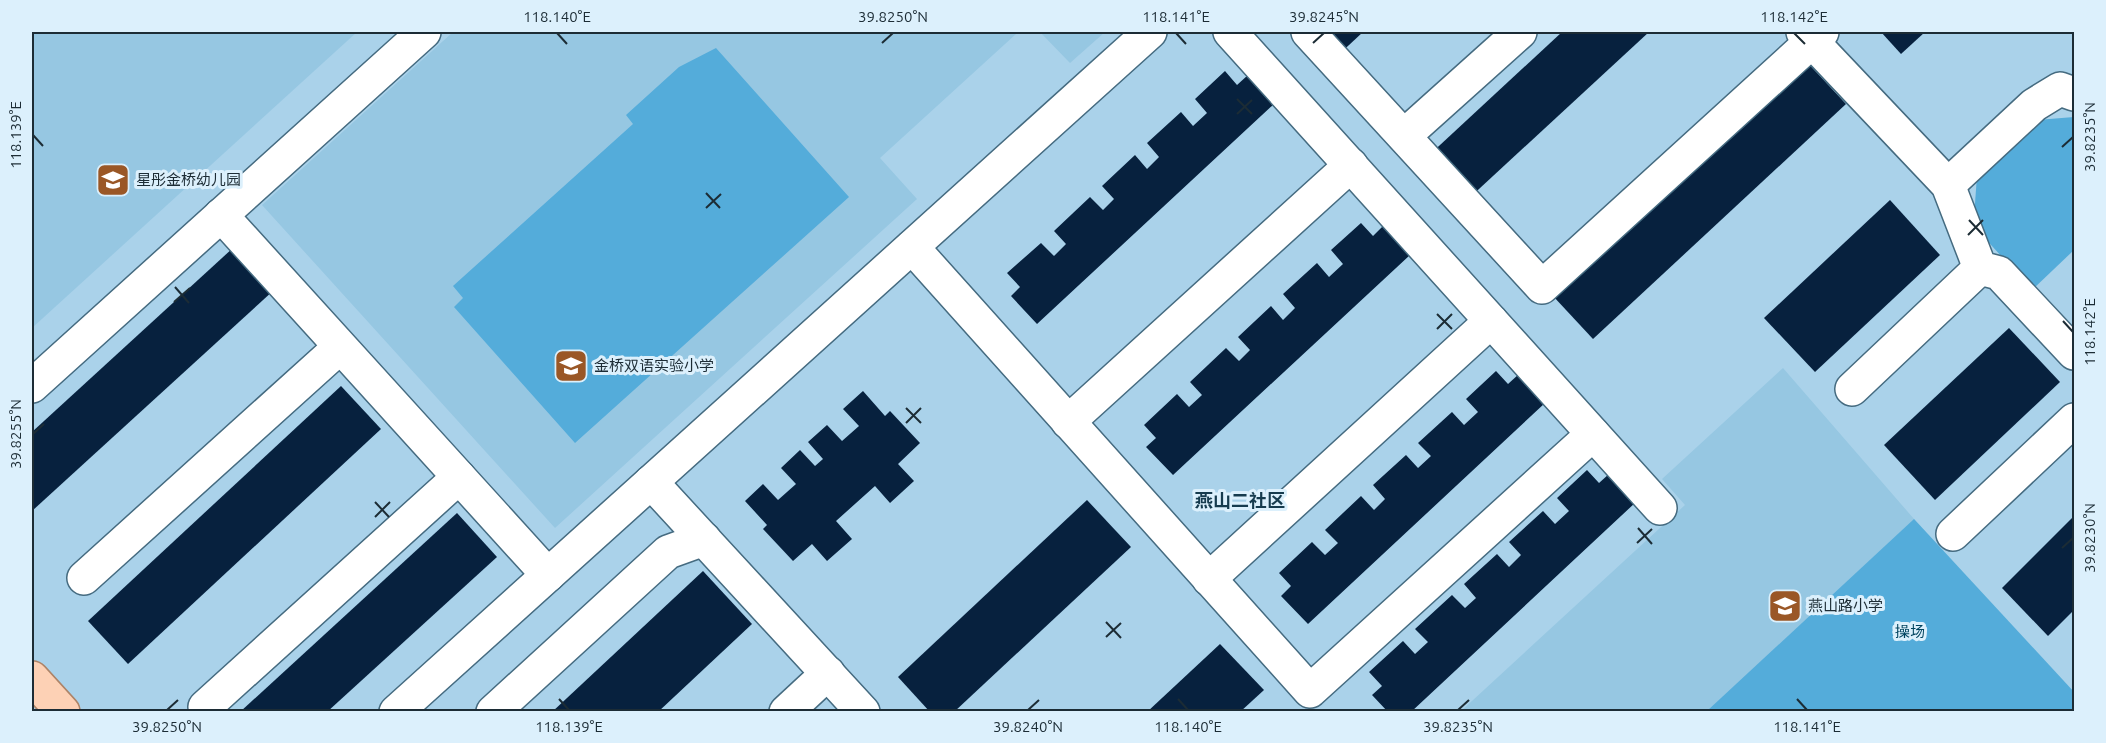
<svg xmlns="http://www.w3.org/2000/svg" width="2106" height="743" viewBox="0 0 2106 743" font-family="Ubuntu,'Noto Sans SC',sans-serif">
<rect width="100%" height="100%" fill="#aad2ea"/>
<g fill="#96c7e2">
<polygon points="32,32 357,32 32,328"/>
<polygon points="453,32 1014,32 1016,34 880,158 917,199 555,528 262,205"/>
<polygon points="1040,32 1105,32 1070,63"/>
<polygon points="1783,368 1914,519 2074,692 2074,712 1460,712 1685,505 1662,479"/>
</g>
<g fill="#54acda">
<polygon points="716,48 849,197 575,443 454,307 463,298 453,286 633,124 626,115 679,67"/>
<polygon points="2074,117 2074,250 2032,290 1982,235 1974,217 1977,176 2037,120"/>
<polygon points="1914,519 2074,692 2074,711 1707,711"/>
</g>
<g fill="#07213e">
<polygon points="1308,32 1363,32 1334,59"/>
<polygon points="1562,32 1649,32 1466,201 1426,158"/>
<polygon points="1881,32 1925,32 1901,54"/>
<polygon points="1806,61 1846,104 1593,339 1553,296"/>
<polygon points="1225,71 1237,85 1248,75 1274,104 1037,324 1011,296 1020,287 1007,273 1041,243 1054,256 1066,244 1054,231 1090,197 1103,210 1114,199 1102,186 1135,155 1147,169 1159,157 1147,143 1181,112 1193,126 1207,113 1195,99"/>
<polygon points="1890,200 1940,255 1815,372 1764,318"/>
<polygon points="1361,223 1373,236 1383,226 1410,255 1173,475 1146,447 1156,438 1144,425 1177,394 1189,407 1202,395 1190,382 1226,348 1239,361 1250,350 1238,337 1271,306 1283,320 1295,308 1283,294 1317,263 1329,277 1343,264 1331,250"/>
<polygon points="234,247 274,290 32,511 32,432"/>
<polygon points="2009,328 2060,382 1935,500 1884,445"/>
<polygon points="1496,371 1508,384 1519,374 1545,403 1308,624 1281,596 1291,586 1279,573 1312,542 1325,555 1338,543 1325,530 1361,496 1374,510 1385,499 1373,485 1406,455 1418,468 1431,456 1418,443 1452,412 1464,425 1478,412 1466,399"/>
<polygon points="341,386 381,429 128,664 88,621"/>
<polygon points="863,391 885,416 890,411 920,443 898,464 914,481 890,503 875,486 836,521 852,539 827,561 812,544 793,561 763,529 767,525 745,501 763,484 778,500 796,484 781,468 800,450 815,466 823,459 808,442 827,425 842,441 859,426 843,409"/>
<polygon points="1587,470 1599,483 1609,474 1636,502 1411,712 1388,712 1372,695 1382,686 1369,672 1403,641 1415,654 1428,642 1415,629 1452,595 1465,608 1476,598 1464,584 1497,554 1509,567 1521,555 1509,542 1543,511 1555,524 1569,511 1557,498"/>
<polygon points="1087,500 1131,547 954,712 930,712 898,677"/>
<polygon points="457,513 497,557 327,712 240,712"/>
<polygon points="2074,516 2074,610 2048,636 2002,588"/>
<polygon points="703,571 752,624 658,712 552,712"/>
<polygon points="1220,644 1264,690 1240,712 1147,712"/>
</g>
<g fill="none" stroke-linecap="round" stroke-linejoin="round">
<defs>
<g id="minor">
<polyline points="1230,32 1660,508"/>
<polyline points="1308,32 1542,287 1822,32"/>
<polyline points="1803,32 1948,185 1980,268 1999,273 2074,353"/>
<polyline points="1404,136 1520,32"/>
<polyline points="1948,185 2034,105 2060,89 2074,94"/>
<polyline points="221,215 548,575"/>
<polyline points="912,247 1310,691 1593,434"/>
<polyline points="32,386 424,32"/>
<polyline points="1852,389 1980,268"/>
<polyline points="1068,422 1351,165"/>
<polyline points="651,482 863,712"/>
<polyline points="1953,534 2074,420"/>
<polyline points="84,578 340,347"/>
<polyline points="1209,579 1491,321"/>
<polyline points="205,707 459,477"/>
<polyline points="396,712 1150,32"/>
<polyline points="493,712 668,552 704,539"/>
<polyline points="786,712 828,673"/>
</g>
<polyline id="major" points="32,678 63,712"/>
</defs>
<use href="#minor" stroke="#456b80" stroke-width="36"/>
<use href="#major" stroke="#ad8468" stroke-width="36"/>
<use href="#minor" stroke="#fff" stroke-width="33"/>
<use href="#major" stroke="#fdd1b5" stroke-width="33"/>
</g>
<path fill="none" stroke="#1c2c35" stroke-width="2" d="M557 33 567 44M1176 33 1186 44M1794 33 1805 44M882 43 893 33M1313 43 1324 33M1237 99 1252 114M1237 114 1252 100M33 135 43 146M2062 147 2073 137M706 193 720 208M706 208 721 194M1969 220 1983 235M1968 235 1983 220M175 287 189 303M174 302 190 288M1437 314 1452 329M2063 321 2073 332M1437 329 1452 314M906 408 921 423M906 423 921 408M33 434 44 424M375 502 389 517M375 517 390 502M1638 528 1652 544M1637 543 1652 529M2062 548 2073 538M1106 622 1121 638M1106 637 1121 623M559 699 569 710M1178 699 1188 710M1797 699 1807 710M167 710 178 700M1028 710 1039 700M1458 710 1469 700"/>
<defs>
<symbol id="school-square" viewBox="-11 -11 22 22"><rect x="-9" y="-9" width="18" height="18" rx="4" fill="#9a5726" stroke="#dcf0fc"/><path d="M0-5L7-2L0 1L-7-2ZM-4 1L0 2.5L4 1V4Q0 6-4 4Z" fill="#fff"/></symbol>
</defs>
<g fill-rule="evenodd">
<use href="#school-square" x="94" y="161" width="38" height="38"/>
<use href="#school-square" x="552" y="347" width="38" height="38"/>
<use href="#school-square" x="1766" y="587" width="38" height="38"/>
</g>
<g text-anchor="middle" stroke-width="6" stroke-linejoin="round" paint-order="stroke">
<g font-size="15" fill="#1c2c35" stroke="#dcf0fc" text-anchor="start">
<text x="136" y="185">星彤金桥幼儿园</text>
<text x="594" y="371">金桥双语实验小学</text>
<text x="1808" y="611">燕山路小学</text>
</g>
<g font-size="15" fill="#00435e" stroke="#dcf0fc">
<text x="1910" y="637">操场</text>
</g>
<g font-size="18" font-weight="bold" fill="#163b4e" stroke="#dcf0fc">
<text x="1240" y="507">燕山二社区</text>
</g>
</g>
<rect width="2106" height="743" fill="none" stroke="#dcf0fc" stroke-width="66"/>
<rect x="33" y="33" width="2040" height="677" fill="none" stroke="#1c2c35" stroke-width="2"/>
<g font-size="15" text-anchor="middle" fill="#1c2c35">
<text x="557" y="22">118.140°E</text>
<text x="893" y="22">39.8250°N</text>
<text x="1176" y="22">118.141°E</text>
<text x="1324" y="22">39.8245°N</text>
<text x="1794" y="22">118.142°E</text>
<text transform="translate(16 135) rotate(-90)" y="5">118.139°E</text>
<text transform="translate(2090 137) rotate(-90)" y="5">39.8235°N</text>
<text transform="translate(2090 332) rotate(-90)" y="5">118.142°E</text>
<text transform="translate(16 434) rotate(-90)" y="5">39.8255°N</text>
<text transform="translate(2090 538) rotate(-90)" y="5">39.8230°N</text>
<text x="167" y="732">39.8250°N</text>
<text x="569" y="732">118.139°E</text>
<text x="1028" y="732">39.8240°N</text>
<text x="1188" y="732">118.140°E</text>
<text x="1458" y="732">39.8235°N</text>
<text x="1807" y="732">118.141°E</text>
</g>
</svg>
